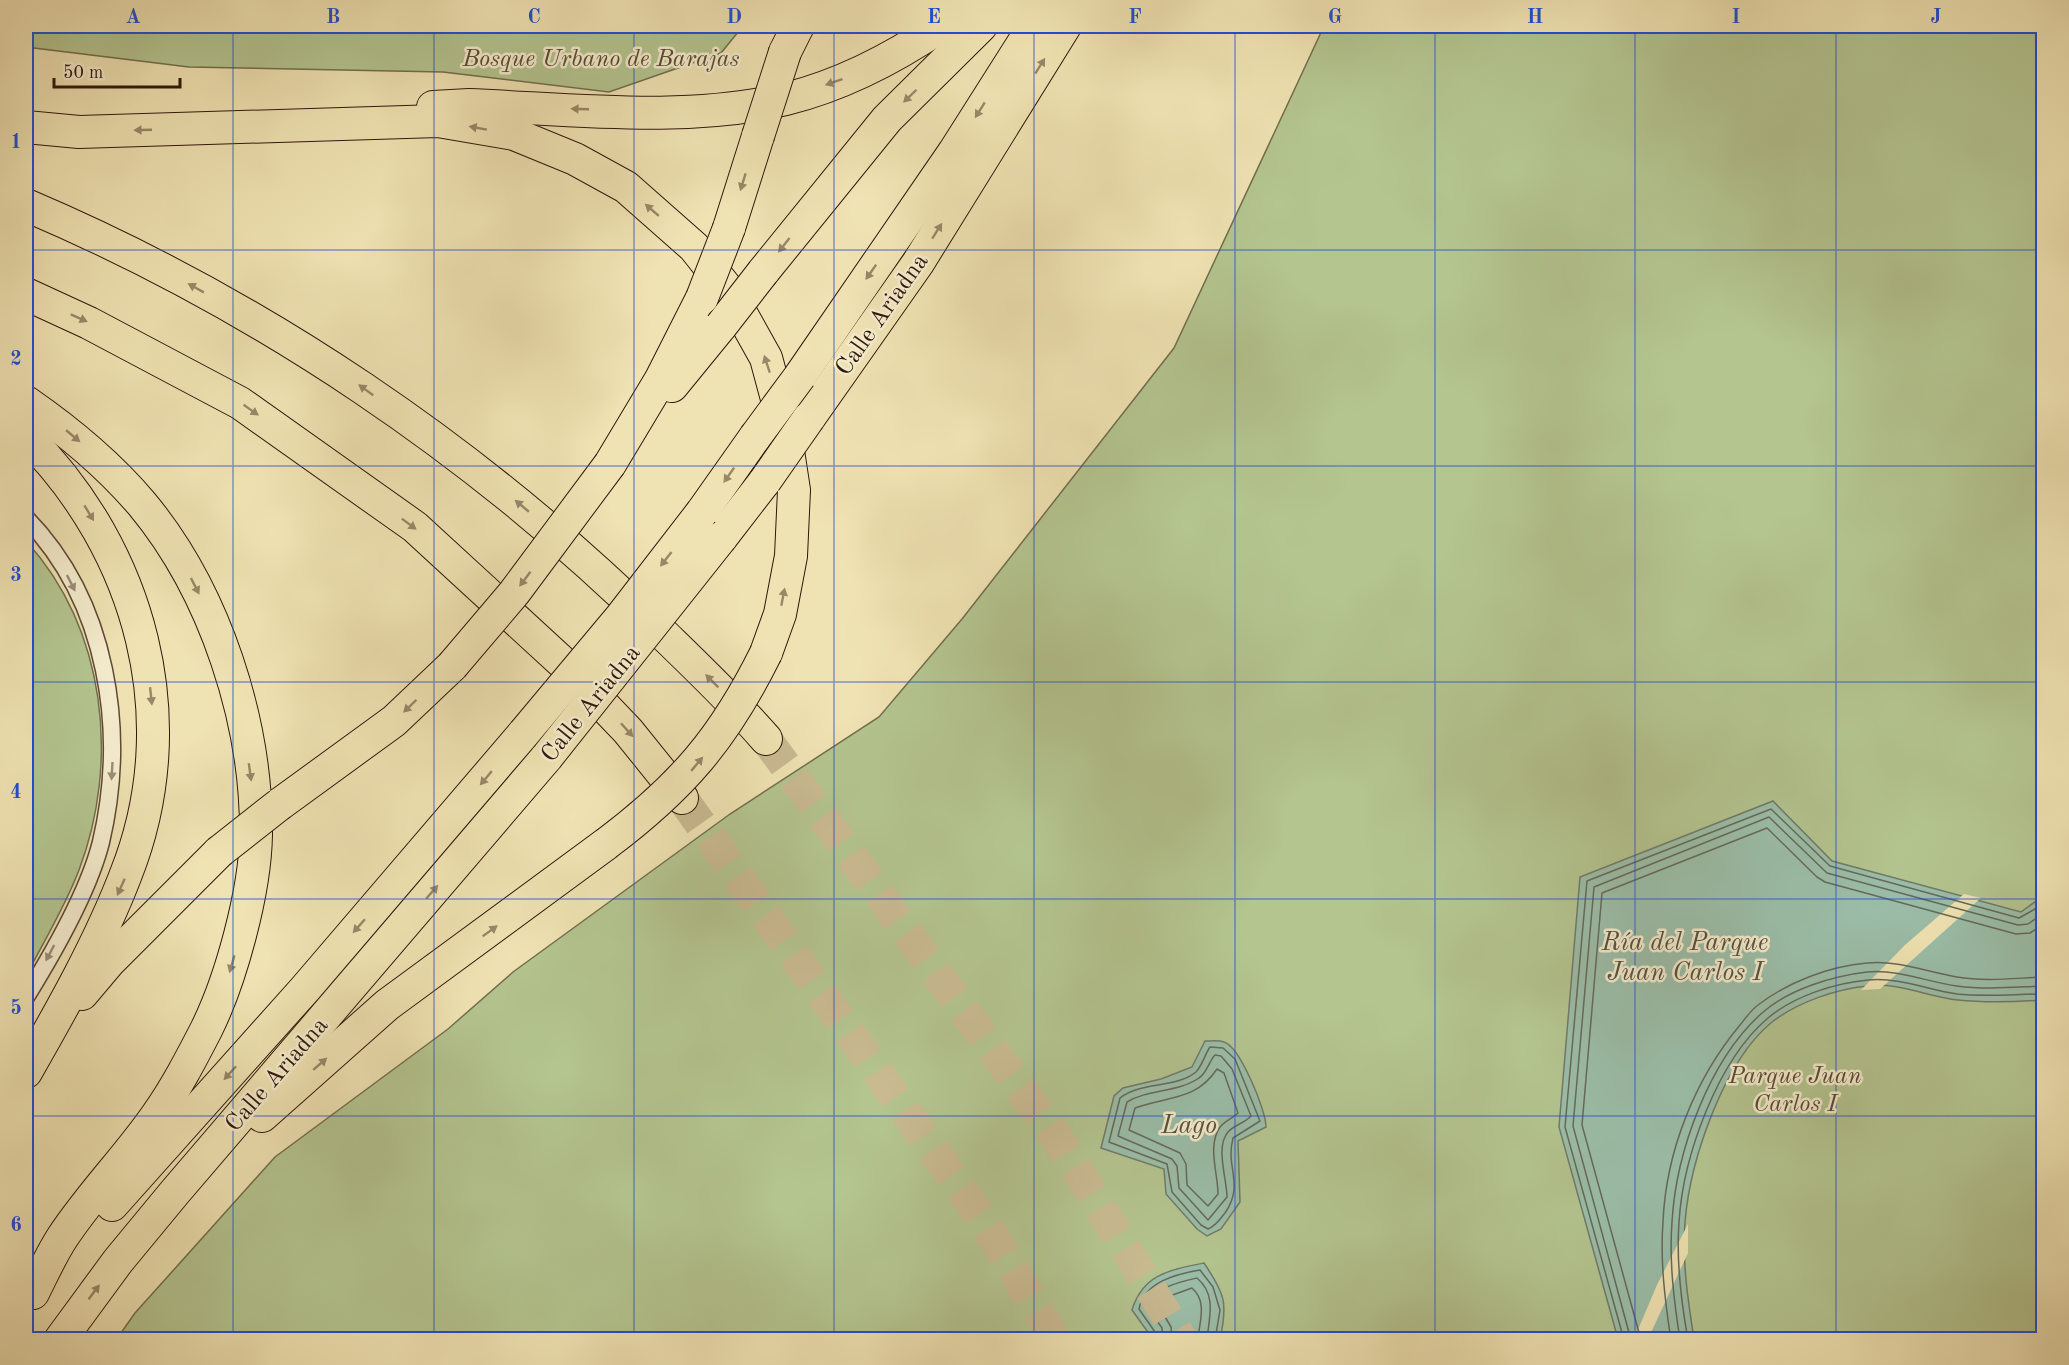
<svg xmlns="http://www.w3.org/2000/svg" width="2069" height="1365" viewBox="0 0 2069 1365" font-family="'Old Standard TT',serif">
<rect width="100%" height="100%" fill="#f0e3b3"/>
<filter id="stains"><feTurbulence type="fractalNoise" baseFrequency=".00333" numOctaves="4"/><feColorMatrix values="0 0 0 0 .2 0 0 0 0 .09 0 0 0 0 .02 0 0 0 .5 -.17"/></filter>
<radialGradient id="worn" r=".72"><stop offset=".6" stop-color="#630" stop-opacity="0"/><stop offset="1" stop-color="#630" stop-opacity=".3"/></radialGradient>
<g fill="#b4c590" stroke="#726e4e" stroke-width="1.5">
<polygon points="26,26 743,26 721,53 609,92 443,72 189,67 26,47"/>
<polygon points="1324,26 2043,26 2043,1339 116,1340 135,1313 275,1157 448,1029 513,972 730,814 879,717 962,619 1174,348"/>
<path d="M26 541C106 628 120 762 79 870 65 907 44 941 26 976Z"/>
</g>
<g fill="#9bbea9" stroke="#707b6a" stroke-width="1.5">
<path d="M1773 801 1832 861 2021 912 2043 896V1000C2015 1002 1986 1003 1958 1000 1928 997 1899 982 1868 986 1836 989 1798 1002 1772 1022 1723 1062 1690 1161 1685 1222 1682 1261 1688 1301 1694 1339H1618L1559 1127 1580 877Z"/>
<path d="M1205 1041C1211 1041 1219 1040 1224 1042 1240 1047 1266 1110 1266 1127L1238 1141 1240 1202 1221 1229 1207 1236 1197 1229 1166 1194 1164 1169 1101 1148 1114 1096 1123 1088 1161 1079 1192 1067Z"/>
<path d="M1204 1263C1225 1294 1228 1303 1220 1339H1150V1335L1132 1310C1143 1274 1170 1270 1204 1263Z"/>
</g>
<g fill="#f0e3b3">
<polygon points="1964,894 1981,898 1880,989 1861,990 1905,945"/>
<polygon points="1688,1224 1688,1253 1648,1339 1634,1339 1657,1285"/>
</g>
<g fill="none" stroke-linecap="round" stroke-linejoin="round">
<g stroke="#656a5a" stroke-width="1.5">
<path d="M1210 1047 1223 1048 1235 1059 1260 1121 1233 1138C1225 1168 1245 1184 1225 1213 1219 1220 1217 1225 1208 1229L1201 1225 1172 1192 1167 1164 1109 1142 1120 1098C1141 1081 1175 1089 1196 1072 1202 1066 1205 1054 1210 1047Z"/>
<path d="M1215 1055 1221 1056 1232 1069 1251 1116C1245 1123 1234 1125 1228 1132 1215 1147 1227 1179 1227 1197L1208 1220 1179 1188 1177 1166 1172 1159 1118 1136 1127 1102C1148 1089 1177 1093 1199 1078 1207 1073 1209 1061 1215 1055Z"/>
<path d="M1217 1069 1224 1073 1238 1113C1233 1118 1225 1121 1220 1127 1207 1146 1218 1173 1218 1194L1208 1206 1187 1185 1186 1164 1180 1153 1129 1130 1135 1108C1167 1096 1196 1101 1217 1069Z"/>
<path d="M1156 1340 1155 1332 1139 1309C1144 1282 1176 1274 1200 1270L1213 1287 1220 1310 1215 1340"/>
<path d="M1163 1340 1162 1328 1148 1308C1151 1288 1179 1282 1197 1278 1217 1295 1209 1317 1207 1340"/>
<path d="M1172 1340 1171 1327 1158 1305 1167 1297 1192 1288C1208 1302 1199 1322 1198 1340"/>
<polyline points="1624,1340 1565,1127 1587,881 1771,809 1830,866 2019,918 2044,904"/>
<polyline points="1631,1340 1573,1126 1594,887 1769,817 1827,873 2018,925 2028,924 2044,913"/>
<polyline points="1641,1340 1582,1125 1602,893 1767,828 1817,877 1825,882 2016,934 2030,933 2044,924"/>
<path d="M1671 1340C1665 1301 1660 1261 1663 1222 1666 1151 1695 1079 1740 1025 1745 1019 1751 1010 1758 1005 1788 982 1830 966 1867 963 1898 960 1927 972 1957 977 1986 982 2015 978 2044 977"/>
<path d="M1680 1340C1674 1301 1669 1261 1672 1222 1676 1152 1709 1060 1762 1013 1789 989 1833 976 1867 972 1898 969 1927 982 1957 986 1986 990 2015 987 2044 986"/>
<path d="M1688 1340C1681 1301 1676 1261 1679 1222 1683 1157 1717 1061 1768 1018 1794 996 1835 983 1868 980 1899 977 1928 990 1957 994 1986 997 2015 994 2044 994"/>
</g>
<g stroke="#c9ba92" stroke-width="32" stroke-dasharray="32 16" stroke-linecap="butt">
<polyline points="766,739 1059,1141 1182,1340"/>
<polyline points="682,798 981,1217 1056,1340"/>
</g>
<defs>
<path id="street" d="M26 518C108 602 127 731 101 842 89 890 52 955 26 997"/>
<g id="highway">
<polyline points="785,52 798,26"/>
<path d="M433 107 469 105C571 109 686 123 786 99 842 85 894 58 941 26"/>
<polyline points="26,127 79,132 438,121 514,134 575,159 626,187 694,247 728,290 766,358 784,425 794,490 791,556 780,614 766,653"/>
<path d="M26 205C261 305 477 451 659 630 696 666 733 701 766 739"/>
<polyline points="729,228 758,136"/>
<polyline points="763,272 887,119 981,26"/>
<polyline points="26,294 89,323 240,403 415,527 563,663 628,731 682,798"/>
<polyline points="800,376 954,152 1034,26"/>
<polyline points="672,386 721,326"/>
<path d="M26 402C68 431 108 464 142 504 215 592 257 721 256 835 255 892 231 980 206 1030 191 1059 176 1088 157 1115 128 1157 90 1195 62 1238 51 1255 42 1275 33 1293"/>
<polyline points="809,418 918,263 1065,26"/>
<path d="M26 436C141 550 187 720 126 874 100 942 62 1009 26 1072"/>
<polyline points="610,464 661,379 702,298"/>
<polyline points="702,512 755,437"/>
<polyline points="721,538 765,481"/>
<polyline points="280,804 394,721 452,666"/>
<polyline points="82,994 109,962 219,852"/>
<polyline points="262,1116 387,1005 606,844"/>
<polyline points="112,1205 305,989 524,733"/>
<polyline points="60,1340 118,1261 175,1192 547,757"/>
</g>
</defs>
<use href="#street" stroke="#5f4936" stroke-width="19"/>
<use href="#highway" stroke="#2f160c" stroke-width="34"/>
<use href="#street" stroke="#f5edce" stroke-width="16"/>
<use href="#highway" stroke="#f0e3b3" stroke-width="32"/>
<defs>
<g id="highway-bridge">
<polyline points="758,136 785,52"/>
<polyline points="702,298 729,228"/>
<polyline points="721,326 763,272"/>
<polyline points="755,437 800,376"/>
<polyline points="765,481 809,418"/>
<polyline points="452,666 514,593 610,464"/>
<polyline points="524,733 621,617 702,512"/>
<polyline points="547,757 721,538"/>
<path d="M606 844C682 787 724 738 766 653"/>
<polyline points="219,852 280,804"/>
</g>
</defs>
<use href="#highway-bridge" stroke="#2f160c" stroke-width="34" stroke-linecap="butt"/>
<use href="#highway-bridge" stroke="#f0e3b3" stroke-width="32"/>
</g>
<defs><path id="oneway-solid" d="M-6-.8H1V-3.2L6.5 0L1 3.2V.8H-6Z" transform="scale(1.5)"/></defs>
<g fill="#998768">
<use href="#oneway-solid" transform="translate(1040 66) rotate(-58)"/>
<use href="#oneway-solid" transform="translate(834 82) rotate(161)"/>
<use href="#oneway-solid" transform="translate(910 96) rotate(136)"/>
<use href="#oneway-solid" transform="translate(580 109) rotate(-178)"/>
<use href="#oneway-solid" transform="translate(980 110) rotate(122)"/>
<use href="#oneway-solid" transform="translate(478 128) rotate(-170)"/>
<use href="#oneway-solid" transform="translate(143 130) rotate(178)"/>
<use href="#oneway-solid" transform="translate(743 182) rotate(107)"/>
<use href="#oneway-solid" transform="translate(652 210) rotate(-139)"/>
<use href="#oneway-solid" transform="translate(937 231) rotate(-58)"/>
<use href="#oneway-solid" transform="translate(784 245) rotate(128)"/>
<use href="#oneway-solid" transform="translate(871 272) rotate(125)"/>
<use href="#oneway-solid" transform="translate(196 288) rotate(-151)"/>
<use href="#oneway-solid" transform="translate(79 318) rotate(24)"/>
<use href="#oneway-solid" transform="translate(767 364) rotate(-108)"/>
<use href="#oneway-solid" transform="translate(366 390) rotate(-144)"/>
<use href="#oneway-solid" transform="translate(251 410) rotate(35)"/>
<use href="#oneway-solid" transform="translate(73 436) rotate(40)"/>
<use href="#oneway-solid" transform="translate(729 475) rotate(125)"/>
<use href="#oneway-solid" transform="translate(522 506) rotate(-140)"/>
<use href="#oneway-solid" transform="translate(89 513) rotate(59)"/>
<use href="#oneway-solid" transform="translate(409 524) rotate(37)"/>
<use href="#oneway-solid" transform="translate(666 559) rotate(128)"/>
<use href="#oneway-solid" transform="translate(525 579) rotate(127)"/>
<use href="#oneway-solid" transform="translate(195 586) rotate(63)"/>
<use href="#oneway-solid" transform="translate(783 597) rotate(-79)"/>
<use href="#oneway-solid" transform="translate(712 681) rotate(-135)"/>
<use href="#oneway-solid" transform="translate(151 696) rotate(84)"/>
<use href="#oneway-solid" transform="translate(410 706) rotate(136)"/>
<use href="#oneway-solid" transform="translate(627 730) rotate(48)"/>
<use href="#oneway-solid" transform="translate(697 764) rotate(-50)"/>
<use href="#oneway-solid" transform="translate(250 772) rotate(82)"/>
<use href="#oneway-solid" transform="translate(486 778) rotate(130)"/>
<use href="#oneway-solid" transform="translate(121 887) rotate(114)"/>
<use href="#oneway-solid" transform="translate(432 892) rotate(-49)"/>
<use href="#oneway-solid" transform="translate(359 926) rotate(131)"/>
<use href="#oneway-solid" transform="translate(490 931) rotate(-36)"/>
<use href="#oneway-solid" transform="translate(232 964) rotate(106)"/>
<use href="#oneway-solid" transform="translate(320 1064) rotate(-41)"/>
<use href="#oneway-solid" transform="translate(230 1073) rotate(132)"/>
<use href="#oneway-solid" transform="translate(94 1292) rotate(-53)"/>
</g>
<g fill="#9c8c77">
<use href="#oneway-solid" transform="translate(71 583) rotate(63)"/>
<use href="#oneway-solid" transform="translate(112 771) rotate(93)"/>
<use href="#oneway-solid" transform="translate(50 953) rotate(118)"/>
</g>
<path fill="none" stroke="#1d4ed8" stroke-width="1.5" stroke-opacity="0.55" d="M233 26V1340M434 26V1340M634 26V1340M834 26V1340M1034 26V1340M1235 26V1340M1435 26V1340M1635 26V1340M1836 26V1340M26 250H2044M26 466H2044M26 682H2044M26 899H2044M26 1116H2044"/>
<g text-anchor="middle" stroke-width="5" stroke-linejoin="round" paint-order="stroke">
<g font-size="24" font-style="italic" fill="#574b34" stroke="#f5edce">
<text x="601" y="66">Bosque Urbano de Barajas</text>
<text x="1795" y="1083">Parque Juan<tspan x="1795" dy="28">Carlos I</tspan></text>
</g>
<g font-size="24" fill="#2f160c" stroke="#f5edce">
<text transform="translate(881 314) rotate(-55)" y="8">Calle Ariadna</text>
<text transform="translate(590 703) rotate(-51)" y="8">Calle Ariadna</text>
<text transform="translate(276 1074) rotate(-49)" y="8">Calle Ariadna</text>
</g>
<g font-size="26" font-style="italic" fill="#555143" stroke="#f5edce">
<text x="1685" y="950">Ría del Parque<tspan x="1685" dy="30">Juan Carlos I</tspan></text>
<text x="1189" y="1133">Lago</text>
</g>
</g>
<rect width="2069" height="1365" fill="none" stroke="#f0e3b3" stroke-width="66"/>
<path d="M54 78v9h126v-9" fill="none" stroke="#2f160c" stroke-width="3"/>
<text x="63" y="78" font-size="18" fill="#2f160c" stroke="#f5edce" stroke-width="4.5" paint-order="stroke">50 m</text>
<rect x="33" y="33" width="2003" height="1299" fill="none" stroke="#1d4ed8" stroke-width="2"/>
<g font-size="20" text-anchor="middle" font-weight="bold" fill="#1d4ed8">
<text x="133" y="23">A</text>
<text x="333" y="23">B</text>
<text x="534" y="23">C</text>
<text x="734" y="23">D</text>
<text x="934" y="23">E</text>
<text x="1135" y="23">F</text>
<text x="1335" y="23">G</text>
<text x="1535" y="23">H</text>
<text x="1736" y="23">I</text>
<text x="1936" y="23">J</text>
<text x="16" y="148">1</text>
<text x="16" y="365">2</text>
<text x="16" y="581">3</text>
<text x="16" y="798">4</text>
<text x="16" y="1014">5</text>
<text x="16" y="1231">6</text>
</g>
<rect width="100%" height="100%" filter="url(#stains)"/>
<rect width="100%" height="100%" fill="url(#worn)"/>
</svg>
